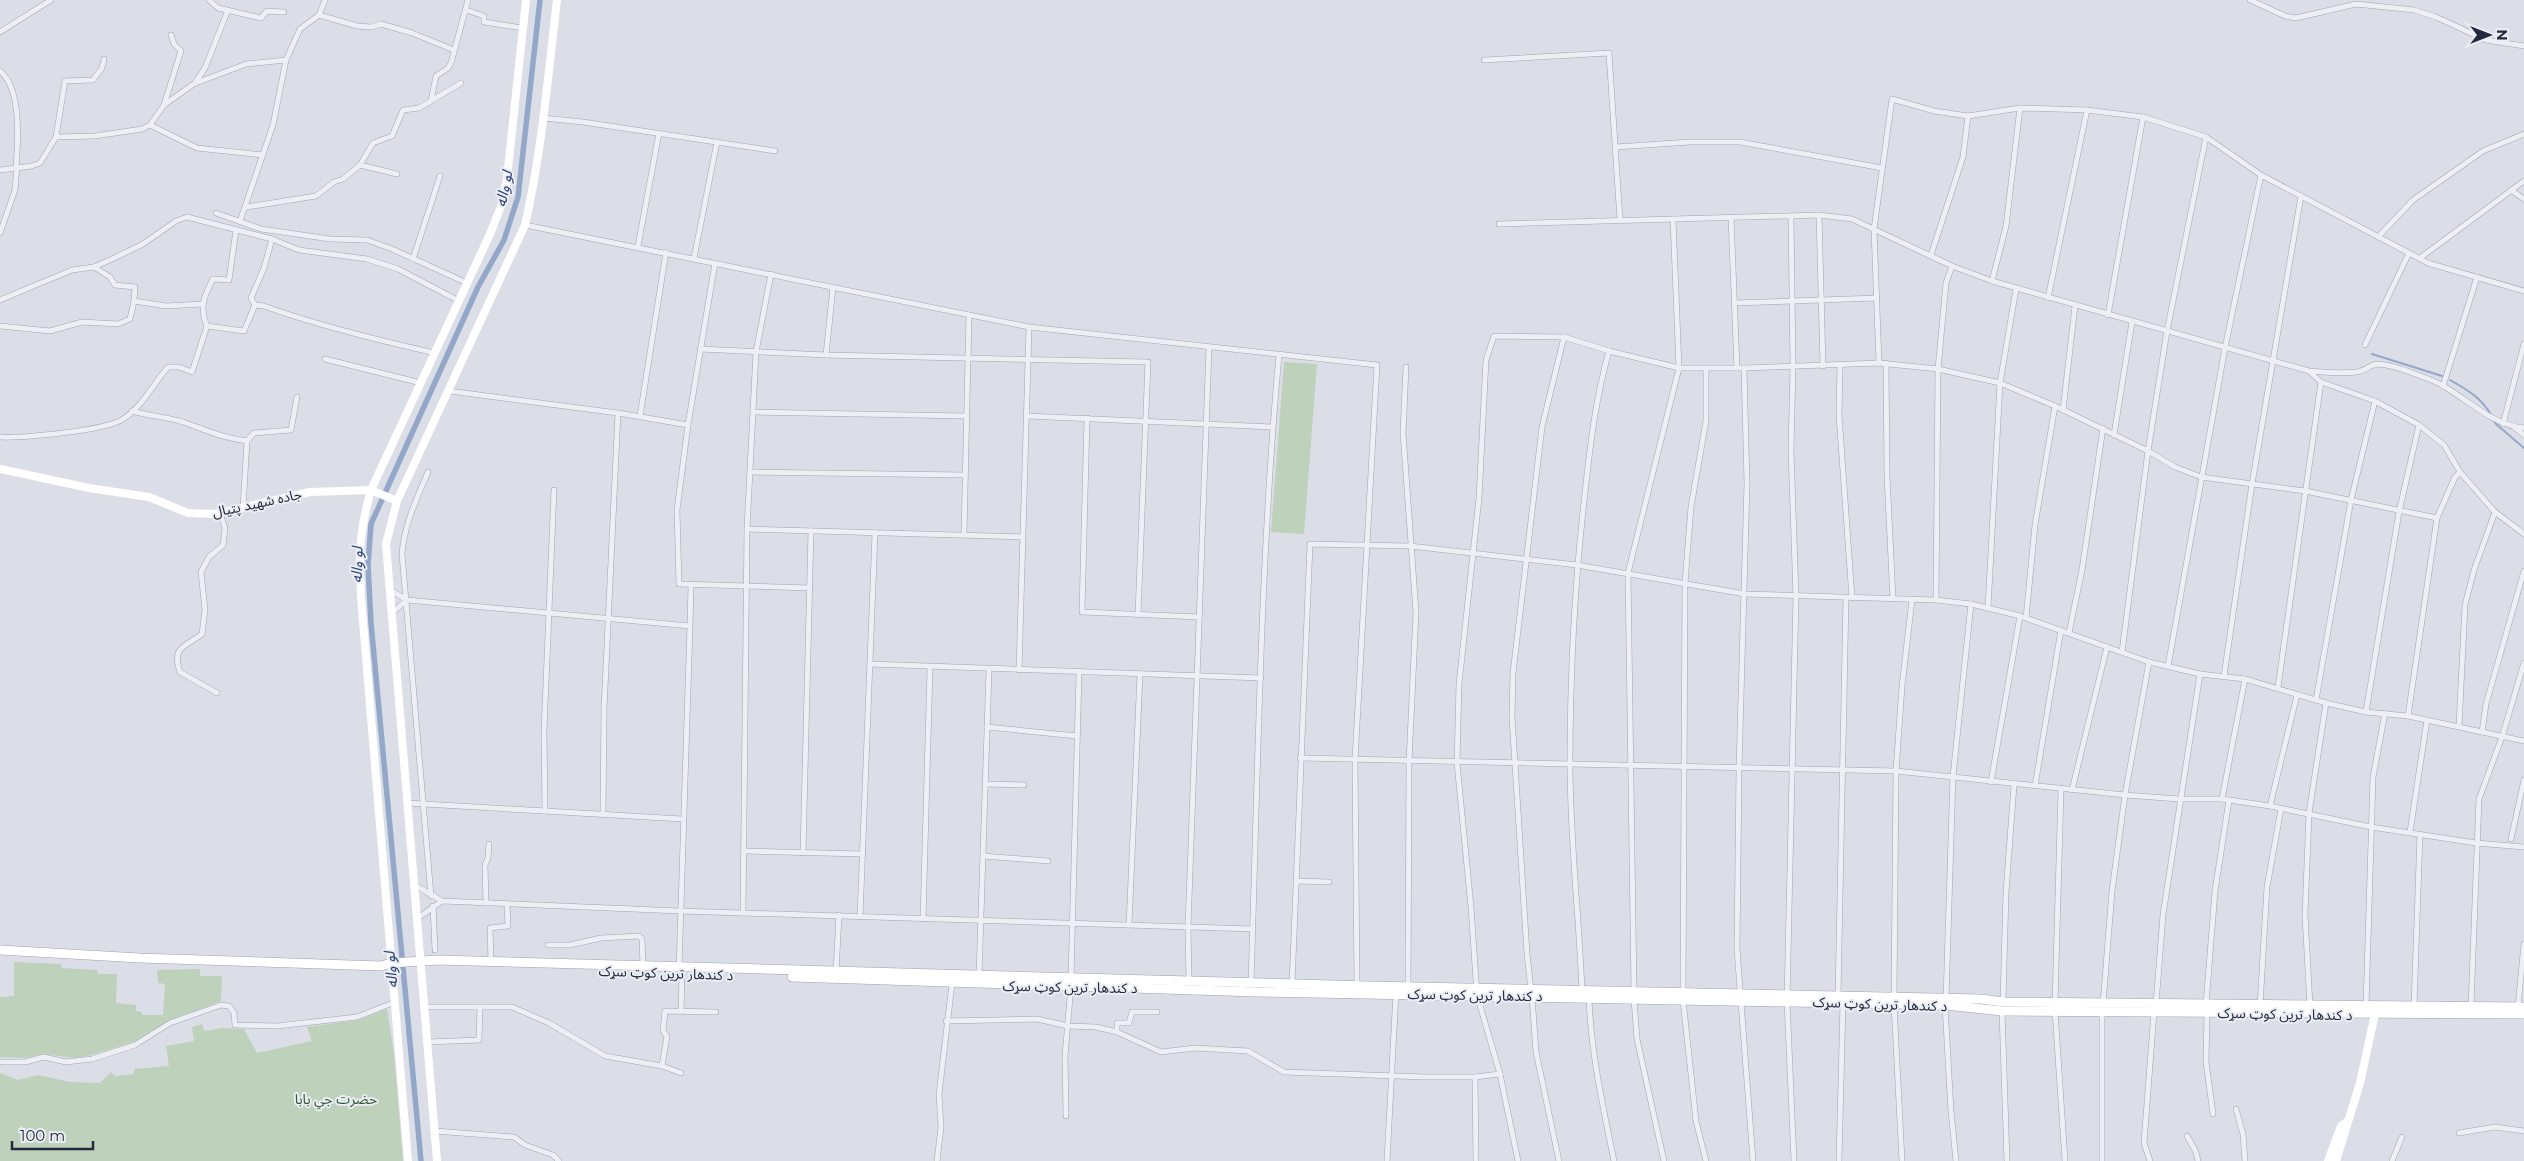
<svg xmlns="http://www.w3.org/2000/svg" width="2524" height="1161" viewBox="0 0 2524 1161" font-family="Montserrat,'Noto Sans Arabic',sans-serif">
<rect width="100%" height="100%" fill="#dbdee6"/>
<g fill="#bed1bb">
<polygon points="1284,362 1317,364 1304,534 1271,532"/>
<polygon points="14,962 61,964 62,968 97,970 98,974 117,974 116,1003 136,1005 136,1011 142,1012 142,1015 163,1015 165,984 158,983 157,970 200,969 200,976 222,976 221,1001 168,1021 134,1042 92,1055 75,1058 45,1054 25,1058 0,1057 0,997 14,996"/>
<polygon points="387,1009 394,1054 403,1161 0,1161 0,1073 18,1080 38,1075 70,1082 100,1083 111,1072 115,1076 134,1074 134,1069 169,1066 166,1046 194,1041 192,1027 202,1024 204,1031 222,1028 244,1029 257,1053 312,1041 307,1027 358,1020"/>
</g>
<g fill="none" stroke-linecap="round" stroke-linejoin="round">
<g stroke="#93a7c9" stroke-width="2">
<polyline points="2372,354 2442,376"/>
<path d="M2450 380C2466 389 2482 398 2491 415"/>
<polyline points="2493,419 2496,424 2524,448"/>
</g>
<polyline stroke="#93a7c9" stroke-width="5.5" points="421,1161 371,623 368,565 371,524 478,287 504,240 518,197 540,0"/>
<defs>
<g id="street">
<polyline points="209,0 218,8 261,18 267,11 284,12"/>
<polyline points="2250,0 2285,16 2296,18 2356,4 2414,10 2436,17 2486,40 2524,46"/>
<polyline points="466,10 484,16 484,22 522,28"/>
<polyline points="319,15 357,26 371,27 381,24 412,33 454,50"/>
<polyline points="0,32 51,0"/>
<polyline points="1484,60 1609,53 1620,220"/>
<path d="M0 71C22 89 18 142 16 168"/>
<polyline points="196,83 246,64 286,60"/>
<polyline points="431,101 436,76 448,68 451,63 468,0"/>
<polyline points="164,105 181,51 174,44 171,35"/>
<polyline points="543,118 583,122 775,151"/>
<polyline points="150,125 197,148 263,155"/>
<polyline points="56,137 95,136 142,129 150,125 164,105 195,83 205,68 228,10"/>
<polyline points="1616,147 1690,142 1740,142 1882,168"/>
<polyline points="360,165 397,174"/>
<polyline points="0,170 32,166 40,163 56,137 65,81 93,80 102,68 104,59"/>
<polyline points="2511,190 2524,199"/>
<polyline points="247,207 316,196 334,182 343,179 360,165 373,143 392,136 403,110 419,108 461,83"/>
<polyline points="216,213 261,229 330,239 367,240 392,249 467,283"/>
<polyline points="1819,215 1823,366"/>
<polyline points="1791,216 1793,366 1791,451 1796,596 1787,1001 1794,1161"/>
<polyline points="1731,217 1737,368"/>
<polyline points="240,221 273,125 286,60 300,29 319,15 325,0"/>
<path d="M1499 224 1819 215 1852 219 1952 266 1992 281 2309 371C2325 372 2341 374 2356 372 2363 372 2370 365 2377 364 2392 364 2412 373 2426 378 2461 390 2485 424 2524 428"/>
<polyline points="525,225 1029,327 1377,365 1355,760 1357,986"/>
<polyline points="0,233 15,190 17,167"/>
<polyline points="2378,237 2413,200 2483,151 2524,134"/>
<polyline points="638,246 659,133"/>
<polyline points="1931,255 1963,157 1968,116"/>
<polyline points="694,258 717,142"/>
<polyline points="2420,258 2524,181"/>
<polyline points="413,259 440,176"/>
<polyline points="715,263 688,425 677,510 679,584 810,588"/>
<polyline points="94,267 110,277 115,285 135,287 134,301 166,306 203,304"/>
<polyline points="1992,281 2006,226 2020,108"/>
<polyline points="2048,298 2087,110"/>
<polyline points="0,300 72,270 94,267 112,259 143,244 176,221 187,217 272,239 299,250 367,259 398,269 459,301"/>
<polyline points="1735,303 1877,298"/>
<path d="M255 305 264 306C319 326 377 340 435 353"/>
<polyline points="2108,315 2143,117"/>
<polyline points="0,326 50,331 82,322 118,324 130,319 134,301"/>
<polyline points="207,326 244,331 255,305 251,298 264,268 272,239"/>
<polyline points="2365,345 2409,253"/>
<polyline points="700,349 826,355 1148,362 1138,614"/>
<polyline points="826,355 833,287"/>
<polyline points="325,359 421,383"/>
<polyline points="1879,363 1874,229 1892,99 1934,111 1968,116 2020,108 2087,110 2143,117 2206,137 2261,175 2428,263 2524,291"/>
<polyline points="1886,363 1887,476 1893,599"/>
<polyline points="1840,365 1839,415 1852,598"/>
<polyline points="1406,367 1403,433 1416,612 1409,762 1408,987"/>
<polyline points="1744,368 1747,483 1739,768 1737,949 1753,1161"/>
<polyline points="2310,372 2321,382 2375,401 2419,425 2444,445 2460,472 2495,512 2524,534"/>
<polyline points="2443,386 2477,277"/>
<polyline points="449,391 618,413 688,425"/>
<polyline points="2063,410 2075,306"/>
<path d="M132 411C149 416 167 417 183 422 206 430 222 438 247 441"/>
<polyline points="753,412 966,416"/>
<polyline points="640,416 666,252"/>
<polyline points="1027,416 1272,427"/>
<polyline points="1087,418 1082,612 1199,617"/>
<polyline points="2503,424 2524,344"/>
<polyline points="2514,427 2524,435"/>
<polyline points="2114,435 2132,322"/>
<path d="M0 437C23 438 105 431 123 419 143 406 153 384 168 367H179L192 372 207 326C199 308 204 296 213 279L229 280 236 230"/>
<path d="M428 472C417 498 404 525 402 554L431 896"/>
<polyline points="750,472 965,475"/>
<polyline points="243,507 247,441 254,433 291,430 297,397"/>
<polyline points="747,529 1023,537"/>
<polyline points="964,535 969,315"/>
<polyline points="390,590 407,600 690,626 679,968"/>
<polyline points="1936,600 1938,369 1946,283 1952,266"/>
<polyline points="1988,608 2000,383 2016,289"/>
<polyline points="392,613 407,600"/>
<polyline points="2026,618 2035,525 2055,406"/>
<polyline points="690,626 691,585"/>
<polyline points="2069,633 2082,570 2103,428"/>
<polyline points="2122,652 2148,451 2167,331 2206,137"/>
<polyline points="870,664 1261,678"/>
<polyline points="2168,666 2225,348 2261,175"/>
<polyline points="1019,670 1029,327"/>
<polyline points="2224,676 2252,484 2301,196"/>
<polyline points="2278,687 2321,382"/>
<path d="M217 693 180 672C171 647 185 647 202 634L205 610 201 572 209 557 223 545 225 528 220 513"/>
<polyline points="2316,700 2351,500 2375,401"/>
<polyline points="2366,712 2399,512 2419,425"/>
<polyline points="2408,716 2437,518 2455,477 2460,472"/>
<polyline points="2459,726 2465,605 2474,570 2495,512"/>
<polyline points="987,727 1077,736"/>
<polyline points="2482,732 2486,704 2524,571"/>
<polyline points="1300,758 1896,771 2125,795 2179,799 2222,799 2270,806 2371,827 2476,843 2524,847"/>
<polyline points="1991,782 2020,616"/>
<polyline points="985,784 1024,785"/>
<polyline points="2035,786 2061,630"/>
<polyline points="2072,790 2107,647"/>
<polyline points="2222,799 2245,679"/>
<polyline points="407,803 682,819"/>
<polyline points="2270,806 2297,695"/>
<polyline points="545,811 544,731 554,490"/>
<polyline points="603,814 604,709 618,413"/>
<polyline points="2410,832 2427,720"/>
<polyline points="2511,839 2524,780"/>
<polyline points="745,851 863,854"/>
<polyline points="803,853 811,531"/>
<polyline points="983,856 1048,861"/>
<polyline points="1296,881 1329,882"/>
<polyline points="415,885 442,901 680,911 1253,929"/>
<polyline points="486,903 485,865 488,858 489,844"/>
<polyline points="433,906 435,950"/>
<polyline points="743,913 747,529 756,352 771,274"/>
<polyline points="860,917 875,533"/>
<polyline points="418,918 442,901"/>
<polyline points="923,919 930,668"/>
<polyline points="1129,925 1140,674"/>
<polyline points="548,945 570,945 601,938 639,936 642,939 643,966"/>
<polyline points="491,962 490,928 508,926 507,904"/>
<polyline points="836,972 839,915"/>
<polyline points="979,976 989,670"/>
<polyline points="1071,978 1079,673"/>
<polyline points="1189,981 1188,927 1209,348"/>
<path d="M1251 982C1258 773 1260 563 1279 355"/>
<polyline points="1292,984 1310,544 1410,546 1577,565 1745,594 1936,600 1971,604 2020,616 2149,662 2200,674 2245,679 2326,703 2366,712 2408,716 2524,741"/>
<polyline points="1531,990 1527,954 1515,764 1512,717 1513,673 1542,427 1564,337"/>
<path d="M1582 991C1579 915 1570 840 1570 764 1570 680 1574 595 1583 511 1589 456 1594 404 1609 351"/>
<polyline points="1634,992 1628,573 1679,368 1673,219"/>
<polyline points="1683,993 1685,583 1691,507 1706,421 1706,368"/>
<polyline points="1532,996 1536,1052 1559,1161"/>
<polyline points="1838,996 1846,598"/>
<path d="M1589 998C1591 1053 1603 1107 1614 1161"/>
<polyline points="1894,998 1896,771 1902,686 1912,600"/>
<polyline points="1634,999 1637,1039 1664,1161"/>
<polyline points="1946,999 1953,776 1971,604"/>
<polyline points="1683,1000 1696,1121 1706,1161"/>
<polyline points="2003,1002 2006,892 2014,785"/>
<polyline points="2055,1003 2061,789"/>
<polyline points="1894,1004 1902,1161"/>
<polyline points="2103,1004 2112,891 2125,795 2149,662"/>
<polyline points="2156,1004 2163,915 2200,674"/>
<polyline points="1945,1005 1951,1111 1956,1161"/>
<polyline points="2206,1005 2215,891 2229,800"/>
<polyline points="2260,1006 2267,887 2281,809"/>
<polyline points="2310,1006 2305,915 2309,813 2326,703"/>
<polyline points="2366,1006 2373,777 2385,713"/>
<polyline points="2414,1006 2420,834"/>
<polyline points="2471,1006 2479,799 2502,737 2524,663"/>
<polyline points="425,1007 512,1007 549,1023 605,1056 662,1066 681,1073"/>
<polyline points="2518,1007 2524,944"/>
<polyline points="681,1011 682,974"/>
<polyline points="2002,1011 2007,1161"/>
<polyline points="2055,1011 2065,1161"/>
<polyline points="2207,1013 2206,1062 2213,1114"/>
<polyline points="946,1021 1037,1019 1068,1026 1096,1027 1117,1032 1161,1052 1195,1048 1248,1051 1284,1072 1425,1077 1475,1077 1500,1074"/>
<polyline points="1117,1032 1117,1023 1129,1023 1132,1012 1157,1012"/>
<polyline points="428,1042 479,1040 480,1007"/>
<polyline points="2,1062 25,1062 44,1057 66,1062 92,1059 135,1045 170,1023 221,1005 229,1006 234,1013 235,1025 277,1026 357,1017 395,1002"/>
<polyline points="662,1066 667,1036 663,1031 665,1011 716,1012"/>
<polyline points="1475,1077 1476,1161"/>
<polyline points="2236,1109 2243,1134 2245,1161"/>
<polyline points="1066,1116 1065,1056 1071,986"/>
<polyline points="435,1131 514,1137 525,1145 553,1155 559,1161"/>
<polyline points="2459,1133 2495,1127 2524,1131"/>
<polyline points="2187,1136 2196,1152 2198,1161"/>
<polyline points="937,1161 941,1127 939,1094 952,984"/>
<polyline points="1387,1161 1396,993"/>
<polyline points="1518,1161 1500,1074 1477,995 1471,907 1457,763 1459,684 1479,498 1486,360 1494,336 1564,337 1609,351 1679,368 1744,368 1879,363 1938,369 2000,383 2055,406 2148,451 2175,467 2201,477 2305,491 2437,518"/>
<polyline points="1839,1161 1843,1003"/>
<polyline points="2102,1161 2102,1013"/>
<polyline points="2150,1161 2144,1143 2154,1012"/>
<polyline points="2392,1161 2402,1137"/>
</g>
<g id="primary">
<polyline points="0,950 140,958 381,966 391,963 438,960 1368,986 1981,999 2003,1002 2524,1007"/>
<polyline points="792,977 1257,992 1945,1005 2002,1011 2524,1014"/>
</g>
</defs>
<use href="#street" stroke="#a0a4b0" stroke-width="6"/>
<use href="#primary" stroke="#99a1b3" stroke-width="10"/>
<use href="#street" stroke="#eeeff5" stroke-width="5"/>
<g stroke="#fff" stroke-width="8">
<polyline points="0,469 89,488 149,497 188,513 215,514 310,492 371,490 397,501"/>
<path d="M408 1161 361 597C359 554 359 532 371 490L490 234 501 206 507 178 526 0"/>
<path d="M437 1161 386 544 397 501 525 225C542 151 548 75 557 0"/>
<polyline points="2328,1161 2341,1126 2348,1121"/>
<polyline points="2336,1161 2360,1083 2376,1009"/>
</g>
<use href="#primary" stroke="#fff" stroke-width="9"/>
</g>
<g text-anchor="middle" stroke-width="4" stroke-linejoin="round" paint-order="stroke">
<g font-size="14" fill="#242a3d" stroke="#eaedf4">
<text transform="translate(257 503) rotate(-12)" y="5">جاده شهید پتیال</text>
<text transform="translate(666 973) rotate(2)" y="5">د کندهار ترين کوټ سړک</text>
<text transform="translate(1070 987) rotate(1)" y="5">د کندهار ترين کوټ سړک</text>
<text transform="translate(1475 995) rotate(1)" y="5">د کندهار ترين کوټ سړک</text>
<text transform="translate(1880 1004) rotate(2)" y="5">د کندهار ترين کوټ سړک</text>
<text transform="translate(2285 1014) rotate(1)" y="5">د کندهار ترين کوټ سړک</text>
</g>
<g font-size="14" fill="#345931" stroke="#eaedf4">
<text x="336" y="1104">حضرت جي بابا</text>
</g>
<g font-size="15" font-style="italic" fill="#2c4473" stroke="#eaedf4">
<text transform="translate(504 189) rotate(-79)" y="5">لو واله</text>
<text transform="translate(357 565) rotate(-89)" y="5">لو واله</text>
<text transform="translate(391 970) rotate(-95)" y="5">لو واله</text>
</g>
</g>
<g transform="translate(2489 35) rotate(90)" stroke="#eaedf4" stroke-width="4" paint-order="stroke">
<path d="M0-4L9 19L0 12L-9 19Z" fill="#242a3d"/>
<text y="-8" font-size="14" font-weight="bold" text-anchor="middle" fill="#242a3d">N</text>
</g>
<path d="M12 1141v8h81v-8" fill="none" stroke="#242a3d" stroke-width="2.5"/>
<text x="20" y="1141" font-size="15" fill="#242a3d" stroke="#eaedf4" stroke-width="4" paint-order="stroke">100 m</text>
</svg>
